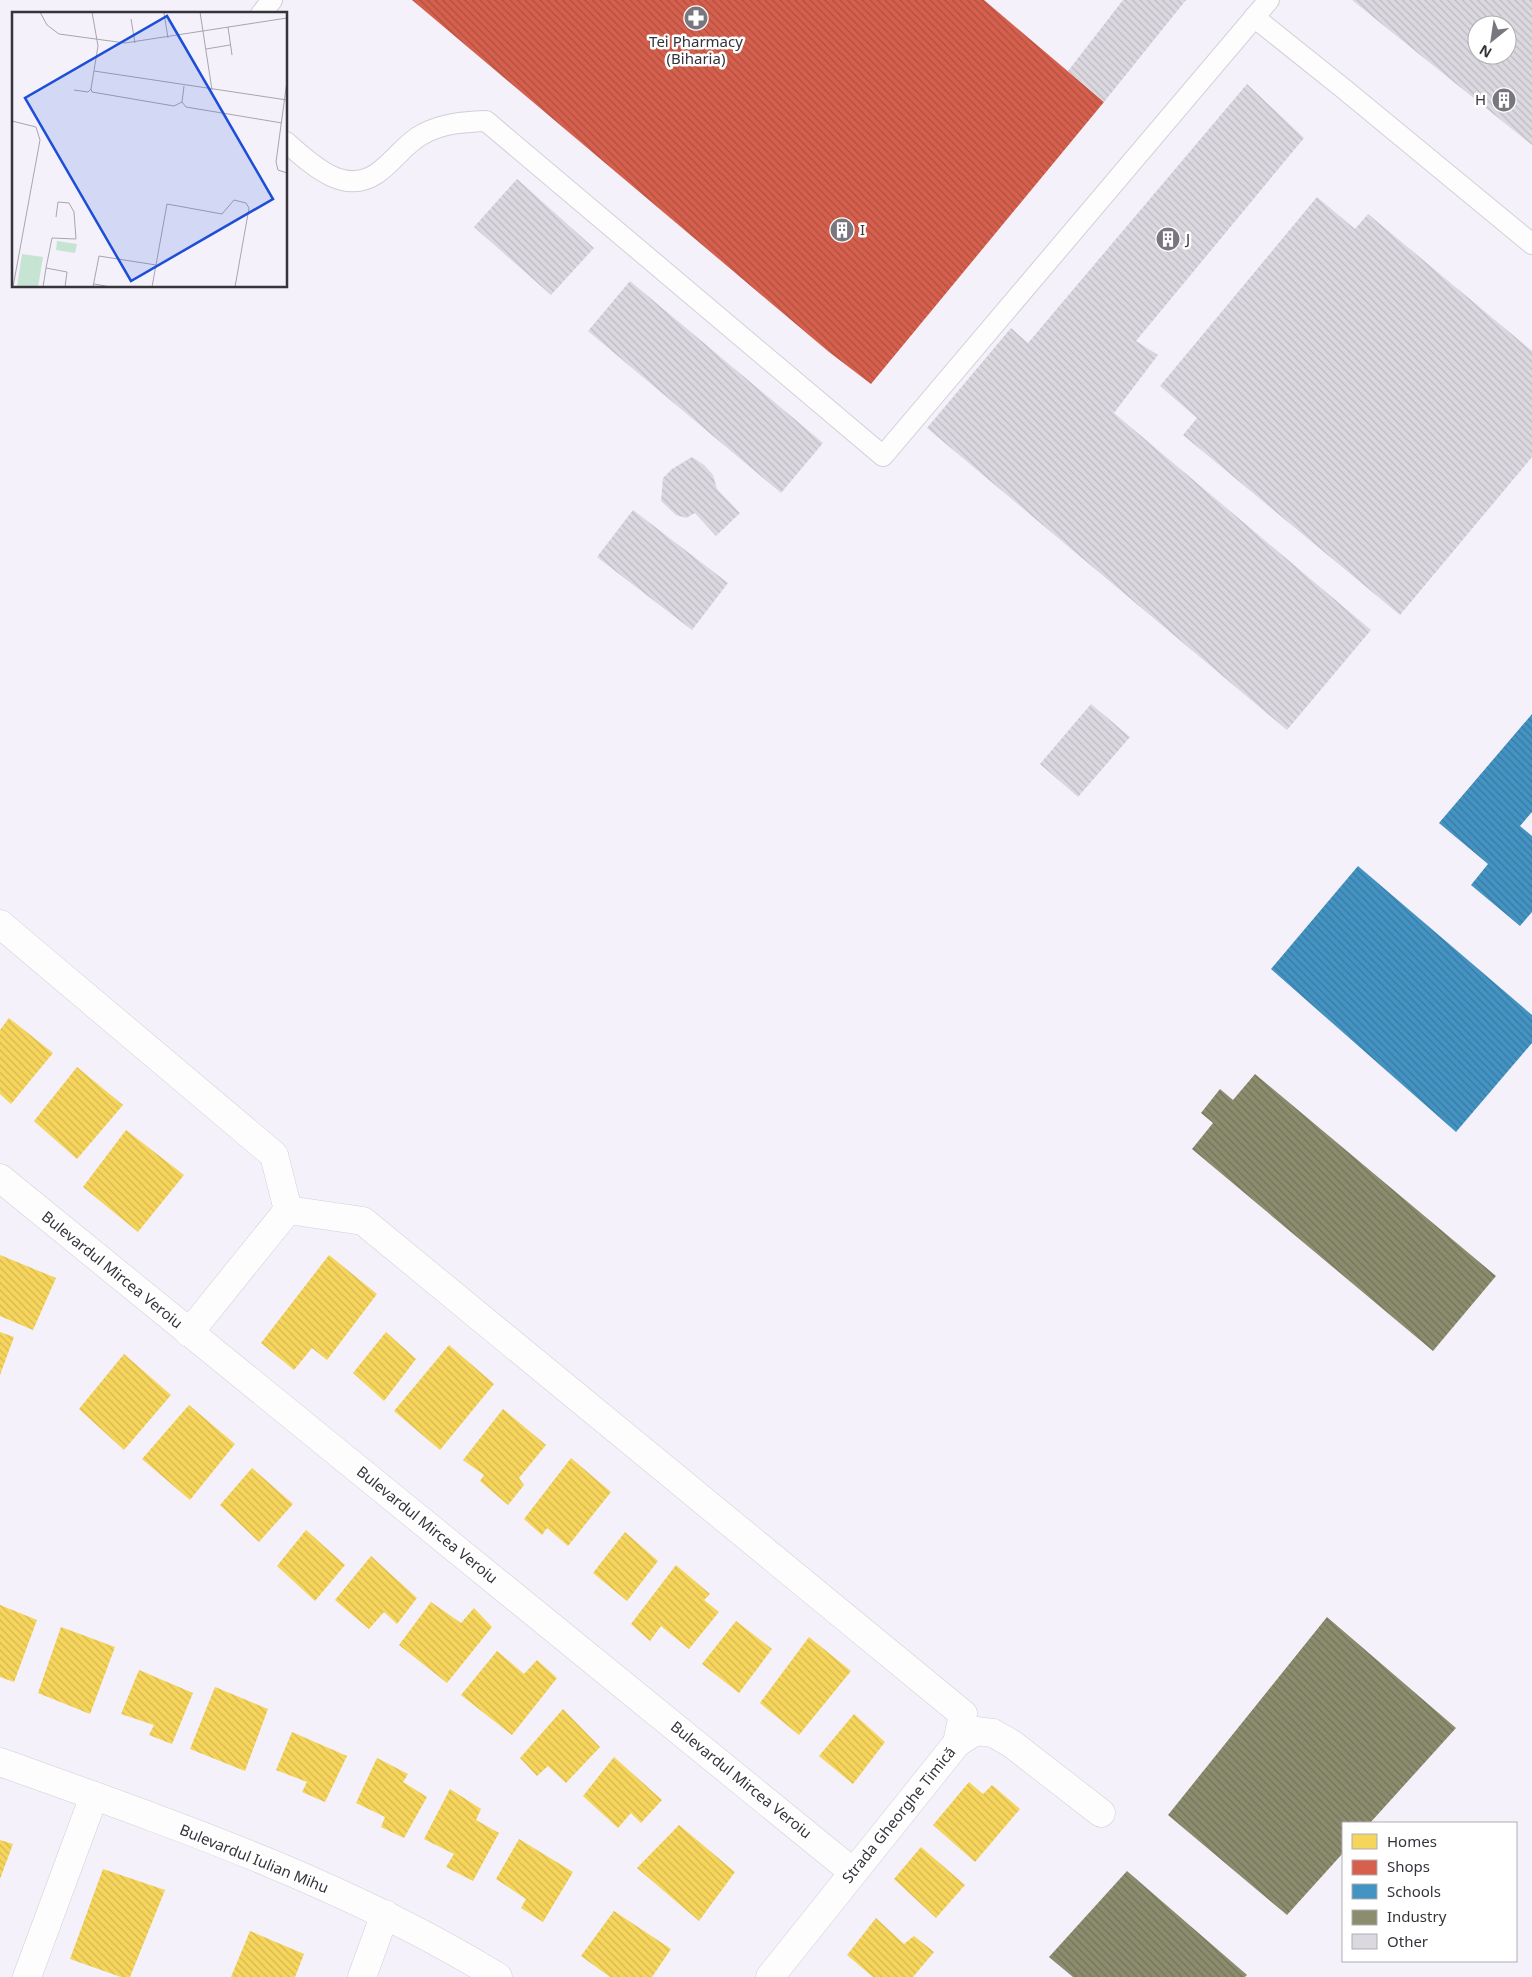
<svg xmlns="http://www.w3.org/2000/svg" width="1532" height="1977" viewBox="0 0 1532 1977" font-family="'Noto Sans',sans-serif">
<defs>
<pattern id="homes-back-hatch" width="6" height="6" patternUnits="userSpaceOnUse" patternTransform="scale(1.25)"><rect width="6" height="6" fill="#f6d55c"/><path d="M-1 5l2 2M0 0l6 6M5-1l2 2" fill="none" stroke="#d4b751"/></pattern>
<pattern id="shops-back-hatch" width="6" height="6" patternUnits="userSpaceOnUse" patternTransform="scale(1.25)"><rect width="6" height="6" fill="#d6604d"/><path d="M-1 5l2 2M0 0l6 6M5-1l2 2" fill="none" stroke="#ae5041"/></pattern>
<pattern id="schools-back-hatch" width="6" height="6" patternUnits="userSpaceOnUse" patternTransform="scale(1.25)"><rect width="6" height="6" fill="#4393c3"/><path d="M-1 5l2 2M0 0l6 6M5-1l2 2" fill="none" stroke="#3979a0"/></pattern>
<pattern id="industry-back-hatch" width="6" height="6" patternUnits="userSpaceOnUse" patternTransform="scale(1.25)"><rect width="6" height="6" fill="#8c8c6e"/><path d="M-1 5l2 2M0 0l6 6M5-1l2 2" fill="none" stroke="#73735c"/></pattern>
<pattern id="building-back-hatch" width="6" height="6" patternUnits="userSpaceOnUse" patternTransform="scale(1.25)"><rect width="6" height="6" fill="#dbd8e0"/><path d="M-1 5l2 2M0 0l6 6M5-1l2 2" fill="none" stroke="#bdbac1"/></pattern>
</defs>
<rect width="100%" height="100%" fill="#f4f1fa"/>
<g fill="url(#homes-back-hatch)">
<polygon points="9,1018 53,1053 11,1104 0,1094 0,1030"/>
<polygon points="77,1067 123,1105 77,1159 34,1121"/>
<polygon points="126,1130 184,1175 138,1232 83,1187"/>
<polygon points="0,1255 56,1278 33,1330 0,1316"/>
<polygon points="329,1255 377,1294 327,1360 312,1348 294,1370 261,1343"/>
<polygon points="0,1332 14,1337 0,1375"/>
<polygon points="386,1332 416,1359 384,1401 353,1373"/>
<polygon points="449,1345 494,1384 440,1450 394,1411"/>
<polygon points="124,1354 171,1395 124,1450 79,1409"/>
<polygon points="189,1405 235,1444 190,1500 142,1459"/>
<polygon points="503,1409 546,1445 519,1478 524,1485 508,1505 480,1481 484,1475 463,1460"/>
<polygon points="571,1458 611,1492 568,1546 547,1528 542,1535 524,1519"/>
<polygon points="252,1468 293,1504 259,1542 220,1505"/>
<polygon points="306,1530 345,1565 315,1601 277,1566"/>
<polygon points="625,1532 658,1561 627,1601 593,1573"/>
<polygon points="371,1556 417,1598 397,1624 384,1612 369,1629 335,1600"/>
<polygon points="676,1565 710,1594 704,1600 719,1612 689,1649 661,1626 650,1641 631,1624"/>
<polygon points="431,1602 461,1623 474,1608 492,1627 447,1683 399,1645"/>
<polygon points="0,1605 37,1620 14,1682 0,1677"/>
<polygon points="736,1621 772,1649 739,1693 702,1664"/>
<polygon points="61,1627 115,1647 90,1714 38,1693"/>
<polygon points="809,1637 851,1671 799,1735 760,1703"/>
<polygon points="497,1651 524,1674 537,1660 557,1678 512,1735 461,1695"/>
<polygon points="139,1670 193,1693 172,1744 149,1735 154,1725 121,1714"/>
<polygon points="215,1687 268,1709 245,1771 190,1749"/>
<polygon points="563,1709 600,1747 566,1783 548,1766 537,1776 520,1758"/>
<polygon points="854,1714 885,1742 853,1784 819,1756"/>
<polygon points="292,1732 347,1756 325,1802 302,1792 307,1782 276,1770"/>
<polygon points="614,1757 662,1800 641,1823 631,1813 618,1828 583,1796"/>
<polygon points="377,1758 408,1774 403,1782 427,1797 404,1838 381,1827 385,1817 356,1803"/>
<polygon points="969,1782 983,1794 992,1785 1020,1809 975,1862 933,1825"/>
<polygon points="450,1789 481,1809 476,1820 499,1833 473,1881 446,1867 454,1854 424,1839"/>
<polygon points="679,1825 735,1872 699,1921 637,1868"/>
<polygon points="519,1839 573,1872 543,1922 521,1908 526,1899 496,1879"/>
<polygon points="0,1840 13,1844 0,1879"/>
<polygon points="921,1847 965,1885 936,1918 894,1879"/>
<polygon points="103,1869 165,1890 130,1977 121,1977 70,1959"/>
<polygon points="614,1911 671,1949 652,1977 610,1977 581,1956"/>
<polygon points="876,1918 904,1944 914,1936 934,1952 913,1977 873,1977 847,1955"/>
<polygon points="250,1931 304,1954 295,1977 231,1977"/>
</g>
<polygon fill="url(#shops-back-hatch)" points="412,0 984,0 1104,102 871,384 829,352"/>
<g fill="url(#schools-back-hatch)">
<polygon points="1532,714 1532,812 1520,826 1532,836 1532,912 1520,926 1471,885 1488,864 1439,823"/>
<polygon points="1358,866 1532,1015 1532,1043 1456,1132 1271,969"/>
</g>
<g fill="url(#industry-back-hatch)">
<polygon points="1255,1074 1496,1276 1433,1351 1192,1149 1213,1123 1201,1113 1220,1089 1233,1100"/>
<polygon points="1327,1617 1456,1728 1370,1823 1343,1823 1343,1853 1287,1915 1168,1815"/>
<polygon points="1127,1871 1247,1975 1245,1977 1073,1977 1049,1957"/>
</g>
<g fill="url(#building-back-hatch)" fill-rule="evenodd">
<polygon points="1123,0 1186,0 1104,102 1068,71"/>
<path d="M1352 0H1532V145ZM1477 25H1507V55H1477Z"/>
<polygon points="1247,84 1304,138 1136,341 1158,355 1114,413 1371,630 1287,730 927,428 1011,328 1028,343"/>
<polygon points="517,179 594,248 551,295 474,227"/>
<polygon points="1317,197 1355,229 1368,214 1532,351 1532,457 1400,615 1183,435 1197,418 1160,386"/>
<polygon points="630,281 823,443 781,493 588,331"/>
<polygon points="692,457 704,465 713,475 717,489 740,513 716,536 695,513 686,518 676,515 661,501 663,478 672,469"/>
<polygon points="633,510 728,583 692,630 597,557"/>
<polygon points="1091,704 1130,737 1078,797 1040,764"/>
</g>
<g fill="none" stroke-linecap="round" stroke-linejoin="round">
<defs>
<g id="service">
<polyline points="261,14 272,0"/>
<polyline points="1254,17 1344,89 1532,244"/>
<path d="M286 142C310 163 343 196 376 174 393 163 405 143 423 134 443 123 464 122 486 121L883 456 1269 0"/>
</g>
<g id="minor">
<polyline points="0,924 274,1155 288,1210"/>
<polyline points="0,1178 853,1872"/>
<polyline points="189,1333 288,1210 363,1221 963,1714 957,1743"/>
<path d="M0 1762C170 1823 343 1882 498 1977"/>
<polyline points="27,1977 94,1796"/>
<polyline points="362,1977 385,1914"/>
<polyline points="770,1977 957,1743 976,1731 993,1733 1012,1744 1101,1813"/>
</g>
</defs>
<use href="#service" stroke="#d2cfd7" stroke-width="22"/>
<use href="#minor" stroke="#d2cfd7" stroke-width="29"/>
<use href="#service" stroke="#fdfdfe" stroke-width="20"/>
<use href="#minor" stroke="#fdfdfe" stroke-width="28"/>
</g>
<defs>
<symbol id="pharmacy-disc" viewBox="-11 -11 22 22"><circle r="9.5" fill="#78767e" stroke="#fff"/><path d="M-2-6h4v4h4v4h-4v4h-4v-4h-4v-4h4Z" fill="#fff"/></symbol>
<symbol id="building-disc" viewBox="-11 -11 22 22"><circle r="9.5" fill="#78767e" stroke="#fff"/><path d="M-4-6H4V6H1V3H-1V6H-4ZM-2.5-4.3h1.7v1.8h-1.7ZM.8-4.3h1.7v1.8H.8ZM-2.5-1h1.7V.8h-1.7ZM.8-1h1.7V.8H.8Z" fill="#fff"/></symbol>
</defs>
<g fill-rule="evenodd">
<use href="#pharmacy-disc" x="682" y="4" width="28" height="28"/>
<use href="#building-disc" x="1490" y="86" width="28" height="28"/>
<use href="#building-disc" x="828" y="216" width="28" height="28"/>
<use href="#building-disc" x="1154" y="225" width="28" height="28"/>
</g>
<g text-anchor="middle" stroke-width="5" stroke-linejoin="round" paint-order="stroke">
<g font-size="15" fill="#36333b" stroke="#fff" text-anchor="start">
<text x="696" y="47" text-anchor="middle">Tei Pharmacy<tspan x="696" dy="17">(Biharia)</tspan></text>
<text x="1486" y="105" text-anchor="end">H</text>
<text x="860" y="235">I</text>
<text x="1186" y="244">J</text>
</g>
<g font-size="15" fill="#36333b" stroke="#fff">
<text transform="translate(112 1270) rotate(39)" y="5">Bulevardul Mircea Veroiu</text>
<text transform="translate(427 1525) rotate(39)" y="5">Bulevardul Mircea Veroiu</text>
<text transform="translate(741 1780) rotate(39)" y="5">Bulevardul Mircea Veroiu</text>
<text transform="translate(899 1815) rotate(-51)" y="5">Strada Gheorghe Timică</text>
<text transform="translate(254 1859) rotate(22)" y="5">Bulevardul Iulian Mihu</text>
</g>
</g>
<g transform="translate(12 12)">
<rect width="275" height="275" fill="#f4f1fa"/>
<path d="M45 229 65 232 63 241 44 238ZM10 242 31 245 26 275H5Z" fill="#c6e4d2"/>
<path fill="none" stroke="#a8a5ae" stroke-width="1" d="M28 0 35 13 47 22 113 31 275 6M188 0 200 78M152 1 156 26M119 7 123 31M216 15 220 43M194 37 218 33M82 59 275 88M275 69 264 150 266 158 275 161M79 77 80 80 162 94 170 90 172 74M62 78 76 80 79 77 86 34 80 0M170 90 174 95 270 111M0 109 24 115 28 128 1 275M34 256 40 226 64 227 62 200 57 191 46 190 44 205M82 272 99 275M31 275 34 256 55 260 53 275M81 275 87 244 144 253M140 275 155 192 210 202 222 188 234 191 237 196 223 275"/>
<path fill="#1d4ed8" fill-opacity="0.15" stroke="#1d4ed8" stroke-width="2.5" d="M155 4 261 187 119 269 13 86Z"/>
<rect width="275" height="275" fill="none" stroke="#36333b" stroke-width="2.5"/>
</g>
<rect x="1342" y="1822" width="175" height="140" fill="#ffffff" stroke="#afadb1"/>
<rect x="1352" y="1834" width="25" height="15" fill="#f6d55c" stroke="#afadb1"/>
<text x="1387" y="1847" font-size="15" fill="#36333b">Homes</text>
<rect x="1352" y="1860" width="25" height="15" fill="#d6604d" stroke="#afadb1"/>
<text x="1387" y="1872" font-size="15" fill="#36333b">Shops</text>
<rect x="1352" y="1884" width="25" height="15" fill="#4393c3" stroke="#afadb1"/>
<text x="1387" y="1897" font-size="15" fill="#36333b">Schools</text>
<rect x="1352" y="1910" width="25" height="15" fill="#8c8c6e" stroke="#afadb1"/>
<text x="1387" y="1922" font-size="15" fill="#36333b">Industry</text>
<rect x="1352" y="1934" width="25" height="15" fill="#dbd8e0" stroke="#afadb1"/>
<text x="1387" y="1947" font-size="15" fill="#36333b">Other</text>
<g transform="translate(1492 40) rotate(210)"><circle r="24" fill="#ffffff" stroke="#afadb1"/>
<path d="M0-4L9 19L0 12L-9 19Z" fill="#78767e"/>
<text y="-8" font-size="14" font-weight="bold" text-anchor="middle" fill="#36333b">N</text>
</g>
</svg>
